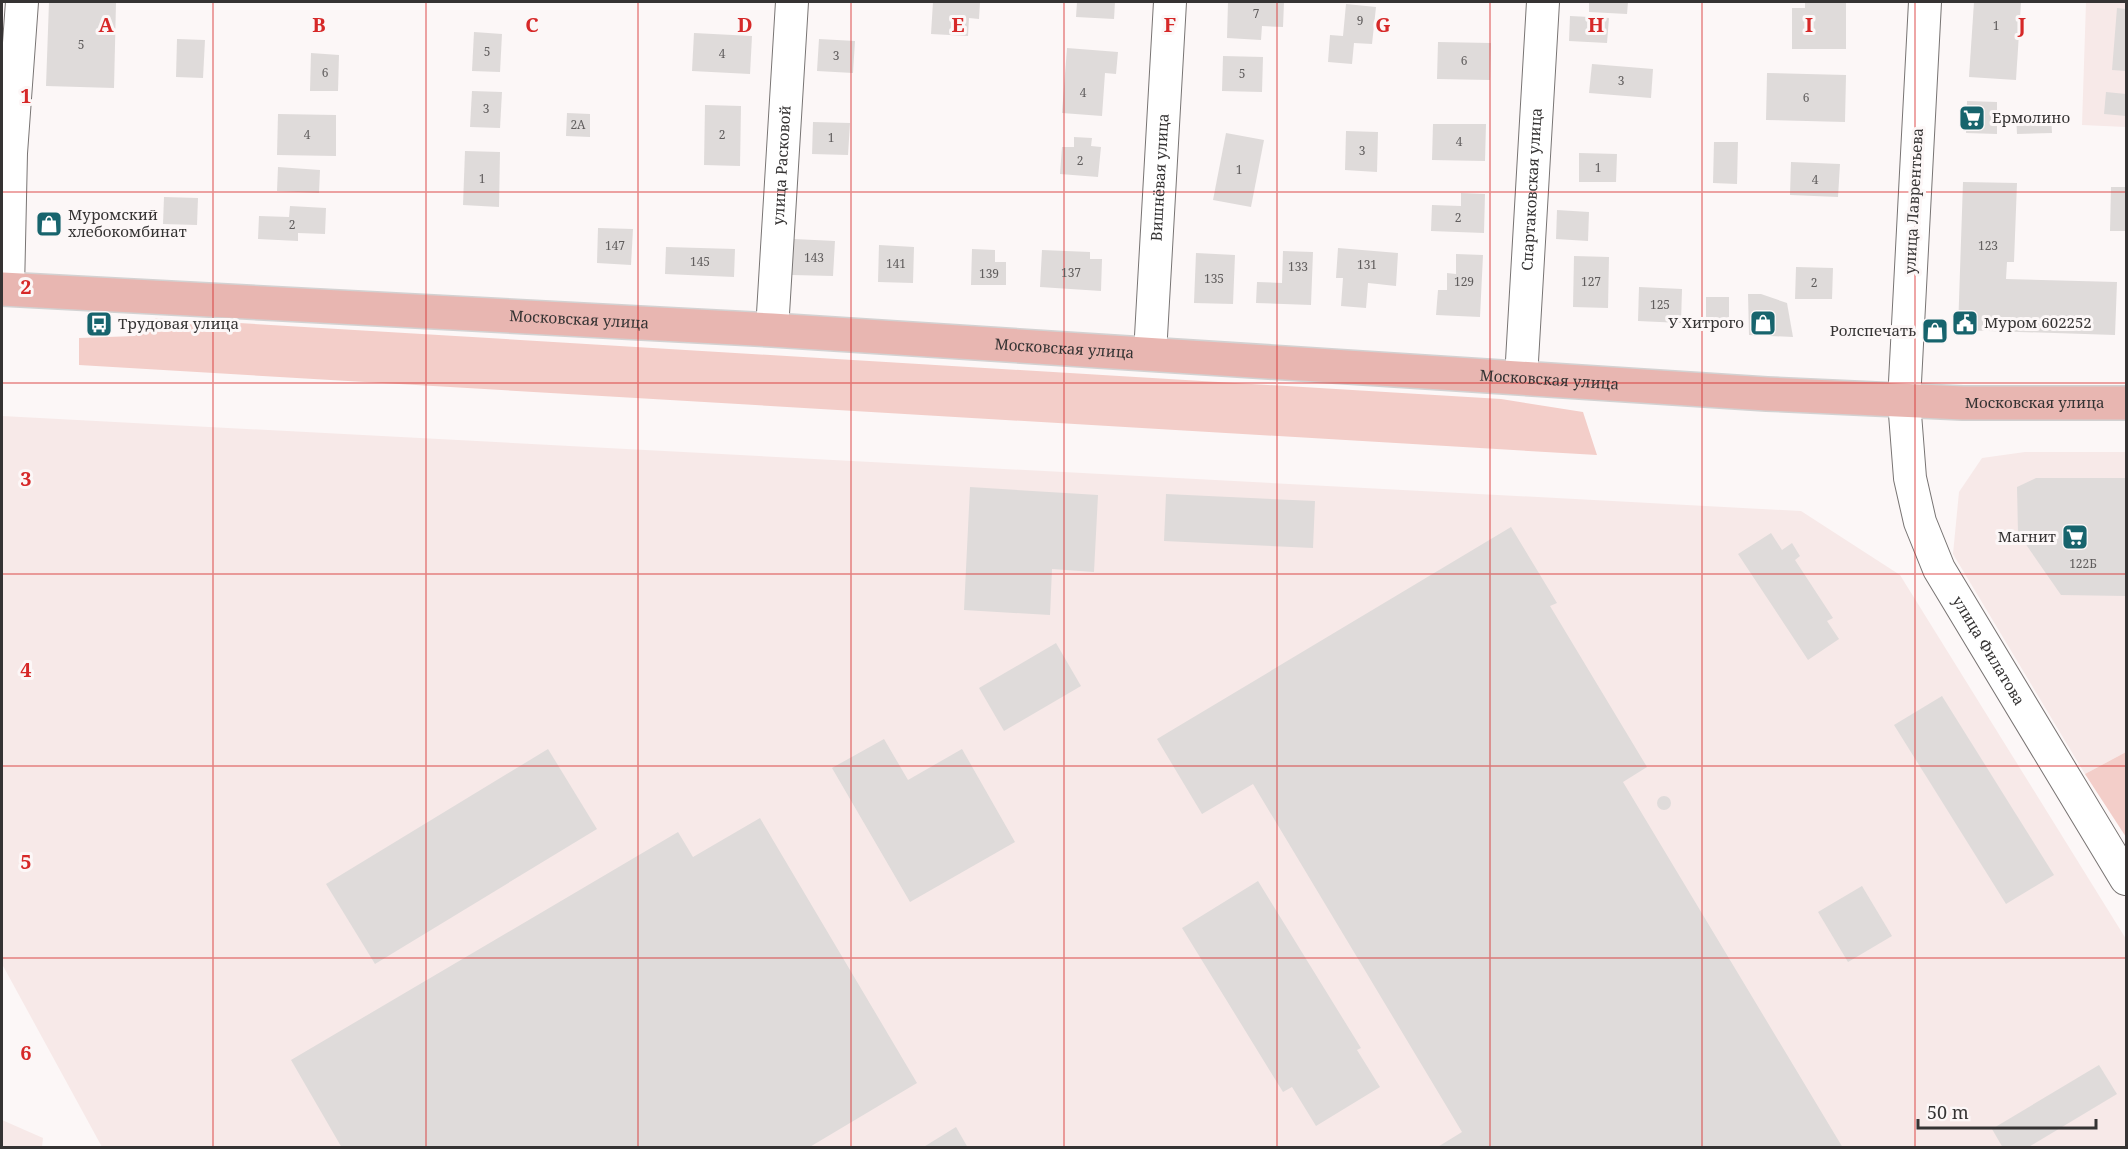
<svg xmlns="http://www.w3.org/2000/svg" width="2128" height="1149" viewBox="0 0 2128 1149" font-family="'Noto Serif',serif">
<rect width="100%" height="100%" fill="#fcf7f7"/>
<g fill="#f7e9e8">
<polygon points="2086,2 2126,2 2126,127 2082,125"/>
<polygon points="2,416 1801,511 1900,575 2126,939 2126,1147 102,1147 2,964"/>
<polygon points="2025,452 2126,452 2126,752 2085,774 1953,554 1959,492 1982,458"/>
<polygon points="2,1120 43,1138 42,1147 2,1147"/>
</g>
<g fill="#f3cec9">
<polygon points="155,318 1501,399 1583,412 1597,455 79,365 79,338 135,336"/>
<polygon points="2126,752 2126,837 2085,774"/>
</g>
<g fill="#dfdbda">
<polygon points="49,2 116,3 114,88 46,86"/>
<polygon points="933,2 980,2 979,19 969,18 968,36 931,34"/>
<polygon points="1077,2 1115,2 1114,19 1076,17"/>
<polygon points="1228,2 1284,2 1283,27 1262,26 1261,40 1227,38"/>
<polygon points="1589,2 1628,2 1627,14 1589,12"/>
<polygon points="1805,2 1846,2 1846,49 1792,49 1792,8 1805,8"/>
<polygon points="1974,2 2021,2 2016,80 1969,77"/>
<polygon points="1346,4 1376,7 1372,44 1354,43 1352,64 1328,62 1330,35 1343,36"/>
<polygon points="2117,8 2126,9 2126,71 2112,70"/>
<polygon points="1570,16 1609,18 1607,43 1569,41"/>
<polygon points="474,32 502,34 500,72 472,71"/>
<polygon points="694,33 752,36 750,74 692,71"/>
<polygon points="177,39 205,40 203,78 176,77"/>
<polygon points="819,39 855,41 853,73 817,71"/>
<polygon points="1438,42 1491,43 1490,80 1437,79"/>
<polygon points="1067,48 1118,52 1116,74 1105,73 1102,116 1062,113"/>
<polygon points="311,53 339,55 338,91 310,91"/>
<polygon points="1223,56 1263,57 1262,92 1222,91"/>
<polygon points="1592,64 1653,69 1651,98 1589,93"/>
<polygon points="1767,73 1846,75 1845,122 1766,120"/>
<polygon points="472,91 502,92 500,128 470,127"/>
<polygon points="2106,92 2126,94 2126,116 2104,114"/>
<polygon points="1967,101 1997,102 1997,134 1966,133"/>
<polygon points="705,105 741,106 740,166 704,165"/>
<polygon points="567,113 590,114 590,137 566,136"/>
<polygon points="278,114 336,115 336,156 277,155"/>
<polygon points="2051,114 2052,133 2017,134 2016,115"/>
<polygon points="813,122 850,123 848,155 812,154"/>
<polygon points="1433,124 1486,124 1485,161 1432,160"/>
<polygon points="1346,131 1378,132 1377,172 1345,170"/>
<polygon points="1226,133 1264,140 1251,207 1213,200"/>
<polygon points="1074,137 1092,138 1091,146 1101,147 1098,177 1060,174 1062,147 1074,147"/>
<polygon points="1714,142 1738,142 1737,184 1713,183"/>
<polygon points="465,151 500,152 499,207 463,205"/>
<polygon points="1579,153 1617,154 1616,182 1579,182"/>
<polygon points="1791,162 1840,164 1838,197 1790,195"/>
<polygon points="278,167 320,170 319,193 277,191"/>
<polygon points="1963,182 2017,183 2014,262 2007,262 2006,279 2117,282 2115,335 1958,330"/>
<polygon points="2111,187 2126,187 2126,231 2110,231"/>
<polygon points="1461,193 1485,194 1484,233 1431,231 1432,205 1461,206"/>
<polygon points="164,197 198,198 197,225 163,224"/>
<polygon points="290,206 326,208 325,234 298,233 298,241 258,239 259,216 289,217"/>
<polygon points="1557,210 1589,212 1588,241 1556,239"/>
<polygon points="42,218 56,218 55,231 41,231"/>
<polygon points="598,228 633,229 631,265 597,263"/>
<polygon points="794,239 835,241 833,276 792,275"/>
<polygon points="879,245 914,247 913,283 878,282"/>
<polygon points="666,247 735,249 734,277 665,274"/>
<polygon points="1338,248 1398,253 1396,286 1368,283 1366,308 1341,306 1343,278 1336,278"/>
<polygon points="972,249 995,250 995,262 1006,262 1006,285 971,285"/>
<polygon points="1042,250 1090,252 1090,259 1102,259 1101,291 1040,287"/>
<polygon points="1283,251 1313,252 1311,305 1256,303 1257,282 1282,283"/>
<polygon points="1196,253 1235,255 1233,304 1194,303"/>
<polygon points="1456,254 1483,255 1480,317 1436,315 1438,290 1447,290 1447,273 1456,274"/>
<polygon points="1574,256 1609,257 1608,308 1573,307"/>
<polygon points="1796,267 1833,268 1832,299 1795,299"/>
<polygon points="1639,287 1682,289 1681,323 1638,321"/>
<polygon points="1748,294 1761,294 1787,303 1793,337 1749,335"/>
<polygon points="1706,297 1729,297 1729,326 1706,325"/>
<polygon points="1929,326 1942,326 1941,335 1928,335"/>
<polygon points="2036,478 2126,478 2126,596 2061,595 2018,533 2017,487"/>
<polygon points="970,487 1098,495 1094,572 1052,569 1050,615 964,610"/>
<polygon points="1166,494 1315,501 1313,548 1164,541"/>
<polygon points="1511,527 1557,603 1550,606 1647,767 1623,782 1843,1148 1436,1148 1462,1132 1253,784 1202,814 1157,739"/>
<polygon points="1771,533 1782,550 1792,543 1800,556 1795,560 1833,618 1827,621 1839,639 1808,660 1738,554"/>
<polygon points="1056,643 1081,686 1004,731 979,688"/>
<polygon points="1942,696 2054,875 2006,904 1894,725"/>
<polygon points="884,739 908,780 962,749 1015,842 910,902 832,768"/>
<polygon points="548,749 597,829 375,964 326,884"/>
<circle cx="1664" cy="803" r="7"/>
<polygon points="760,818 917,1083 808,1148 342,1148 291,1060 678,832 693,857"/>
<polygon points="1258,881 1361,1048 1357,1050 1380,1087 1316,1126 1292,1087 1283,1092 1182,928"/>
<polygon points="1862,886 1892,936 1848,962 1818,912"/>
<polygon points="2099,1065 2117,1094 2027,1148 2003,1148 1992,1129"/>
<polygon points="956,1127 968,1148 922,1148"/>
</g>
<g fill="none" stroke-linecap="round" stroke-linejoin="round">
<defs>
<g id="minor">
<path id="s1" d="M1925 2 1904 401 1910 478 1920 522 1939 569 2126 879"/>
<polyline points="8,289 11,153 22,2"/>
<path id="s2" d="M772 330 792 2"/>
<path id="s3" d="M1150 354 1170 2"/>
<path id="s4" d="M1521 378 1543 2"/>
</g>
<g id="major">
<path id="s5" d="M2 289 772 330 1767 394 1963 403H2126"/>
</g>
</defs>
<use href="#minor" stroke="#787473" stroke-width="34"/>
<use href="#major" stroke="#d3d2d2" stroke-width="36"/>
<use href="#minor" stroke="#fff" stroke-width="32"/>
<use href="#major" stroke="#e8b6b1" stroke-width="33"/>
</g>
<path fill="none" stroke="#d62828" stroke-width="1.5" stroke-opacity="0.55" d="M213 2V1148M426 2V1148M638 2V1148M851 2V1148M1064 2V1148M1277 2V1148M1490 2V1148M1702 2V1148M1915 2V1148M2 192H2126M2 383H2126M2 574H2126M2 766H2126M2 958H2126"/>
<defs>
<symbol id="supermarket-square" viewBox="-11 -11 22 22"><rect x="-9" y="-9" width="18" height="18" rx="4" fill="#17646d" stroke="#fcf7f7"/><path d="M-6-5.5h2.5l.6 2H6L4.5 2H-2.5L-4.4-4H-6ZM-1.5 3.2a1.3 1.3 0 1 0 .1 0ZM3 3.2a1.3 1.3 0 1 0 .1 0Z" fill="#fff"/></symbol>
<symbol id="shop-square" viewBox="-11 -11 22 22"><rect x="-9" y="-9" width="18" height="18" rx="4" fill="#17646d" stroke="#fcf7f7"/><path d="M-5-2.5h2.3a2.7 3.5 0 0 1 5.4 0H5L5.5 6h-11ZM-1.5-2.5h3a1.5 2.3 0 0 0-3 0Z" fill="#fff"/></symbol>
<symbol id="civic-square" viewBox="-11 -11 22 22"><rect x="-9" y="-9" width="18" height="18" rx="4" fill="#17646d" stroke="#fcf7f7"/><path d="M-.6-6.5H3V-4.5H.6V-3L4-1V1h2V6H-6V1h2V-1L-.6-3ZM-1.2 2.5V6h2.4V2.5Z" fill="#fff"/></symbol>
<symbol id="bus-square" viewBox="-11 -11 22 22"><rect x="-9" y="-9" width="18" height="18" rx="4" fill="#17646d" stroke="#fcf7f7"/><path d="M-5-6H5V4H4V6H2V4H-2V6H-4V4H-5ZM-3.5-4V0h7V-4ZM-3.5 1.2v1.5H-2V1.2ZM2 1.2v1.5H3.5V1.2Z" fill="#fff"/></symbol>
</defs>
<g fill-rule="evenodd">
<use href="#supermarket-square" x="1957" y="103" width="30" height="30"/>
<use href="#shop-square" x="34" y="209" width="30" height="30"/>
<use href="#shop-square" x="1748" y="308" width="30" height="30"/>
<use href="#civic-square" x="1950" y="308" width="30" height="30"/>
<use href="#bus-square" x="84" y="309" width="30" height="30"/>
<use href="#shop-square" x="1920" y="316" width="30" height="30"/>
<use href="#supermarket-square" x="2060" y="522" width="30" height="30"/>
</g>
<g text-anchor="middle" stroke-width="6" stroke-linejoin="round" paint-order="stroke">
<g font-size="12" fill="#605d5d">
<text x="1256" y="18">7</text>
<text x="1360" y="25">9</text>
<text x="1996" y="30">1</text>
<text x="81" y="49">5</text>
<text x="487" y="56">5</text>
<text x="722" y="58">4</text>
<text x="836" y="60">3</text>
<text x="1464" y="65">6</text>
<text x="325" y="77">6</text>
<text x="1242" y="78">5</text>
<text x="1621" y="85">3</text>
<text x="1083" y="97">4</text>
<text x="1806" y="102">6</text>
<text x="486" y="113">3</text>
<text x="578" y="129">2А</text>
<text x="307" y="139">4</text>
<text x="722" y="139">2</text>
<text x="831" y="142">1</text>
<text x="1459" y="146">4</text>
<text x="1362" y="155">3</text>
<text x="1080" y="165">2</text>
<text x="1598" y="172">1</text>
<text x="1239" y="174">1</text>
<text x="482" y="183">1</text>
<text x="1815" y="184">4</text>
<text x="1458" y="222">2</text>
<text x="292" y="229">2</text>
<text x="615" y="250">147</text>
<text x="1988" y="250">123</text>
<text x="814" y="262">143</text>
<text x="700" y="266">145</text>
<text x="896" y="268">141</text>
<text x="1367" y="269">131</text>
<text x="1298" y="271">133</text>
<text x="1071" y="277">137</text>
<text x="989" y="278">139</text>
<text x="1214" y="283">135</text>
<text x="1464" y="286">129</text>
<text x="1591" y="286">127</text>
<text x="1814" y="287">2</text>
<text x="1660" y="309">125</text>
<text x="2083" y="568">122Б</text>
</g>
<g font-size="15" fill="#353333" stroke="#fcf7f7" text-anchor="start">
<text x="1992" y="123">Ермолино</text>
<text x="68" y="220">Муромский<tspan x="68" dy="17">хлебокомбинат</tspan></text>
<text x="1744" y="328" text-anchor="end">У Хитрого</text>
<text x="1984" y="328">Муром 602252</text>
<text x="118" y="329">Трудовая улица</text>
<text x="1916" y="336" text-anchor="end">Ролспечать</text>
<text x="2056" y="542" text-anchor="end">Магнит</text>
</g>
<g font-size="15" fill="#353333" stroke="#fcf7f7">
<text dy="5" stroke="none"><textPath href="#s2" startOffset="165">улица Расковой</textPath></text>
<text dy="5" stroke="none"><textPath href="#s3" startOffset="177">Вишнёвая улица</textPath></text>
<text dy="5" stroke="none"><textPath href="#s4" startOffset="189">Спартаковская улица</textPath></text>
<text transform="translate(1914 201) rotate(-87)" y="5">улица Лаврентьева</text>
<text dy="5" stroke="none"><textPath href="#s5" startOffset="578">Московская улица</textPath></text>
<text dy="5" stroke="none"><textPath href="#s5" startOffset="1064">Московская улица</textPath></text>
<text dy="5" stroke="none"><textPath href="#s5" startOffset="1550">Московская улица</textPath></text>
<text dy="5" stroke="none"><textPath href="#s5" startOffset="2036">Московская улица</textPath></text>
<text dy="5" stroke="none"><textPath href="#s1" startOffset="668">улица Филатова</textPath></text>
</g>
</g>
<g font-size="20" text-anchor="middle" font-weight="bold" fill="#d62828" stroke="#fcf7f7" stroke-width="6" stroke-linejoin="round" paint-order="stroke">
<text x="106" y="32">A</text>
<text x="319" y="32">B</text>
<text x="532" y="32">C</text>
<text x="745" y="32">D</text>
<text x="958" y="32">E</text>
<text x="1170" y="32">F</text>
<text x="1383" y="32">G</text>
<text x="1596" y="32">H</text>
<text x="1809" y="32">I</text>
<text x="2022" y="32">J</text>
<text x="26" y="103">1</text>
<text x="26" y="294">2</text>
<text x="26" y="486">3</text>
<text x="26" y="677">4</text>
<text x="26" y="869">5</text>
<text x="26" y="1060">6</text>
</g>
<rect width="2128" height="1149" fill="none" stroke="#353333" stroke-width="6"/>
<path d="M1918 1119v9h178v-9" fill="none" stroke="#353333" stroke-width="3"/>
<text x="1927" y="1119" font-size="18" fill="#353333" stroke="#fcf7f7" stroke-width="4.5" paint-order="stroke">50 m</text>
</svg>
